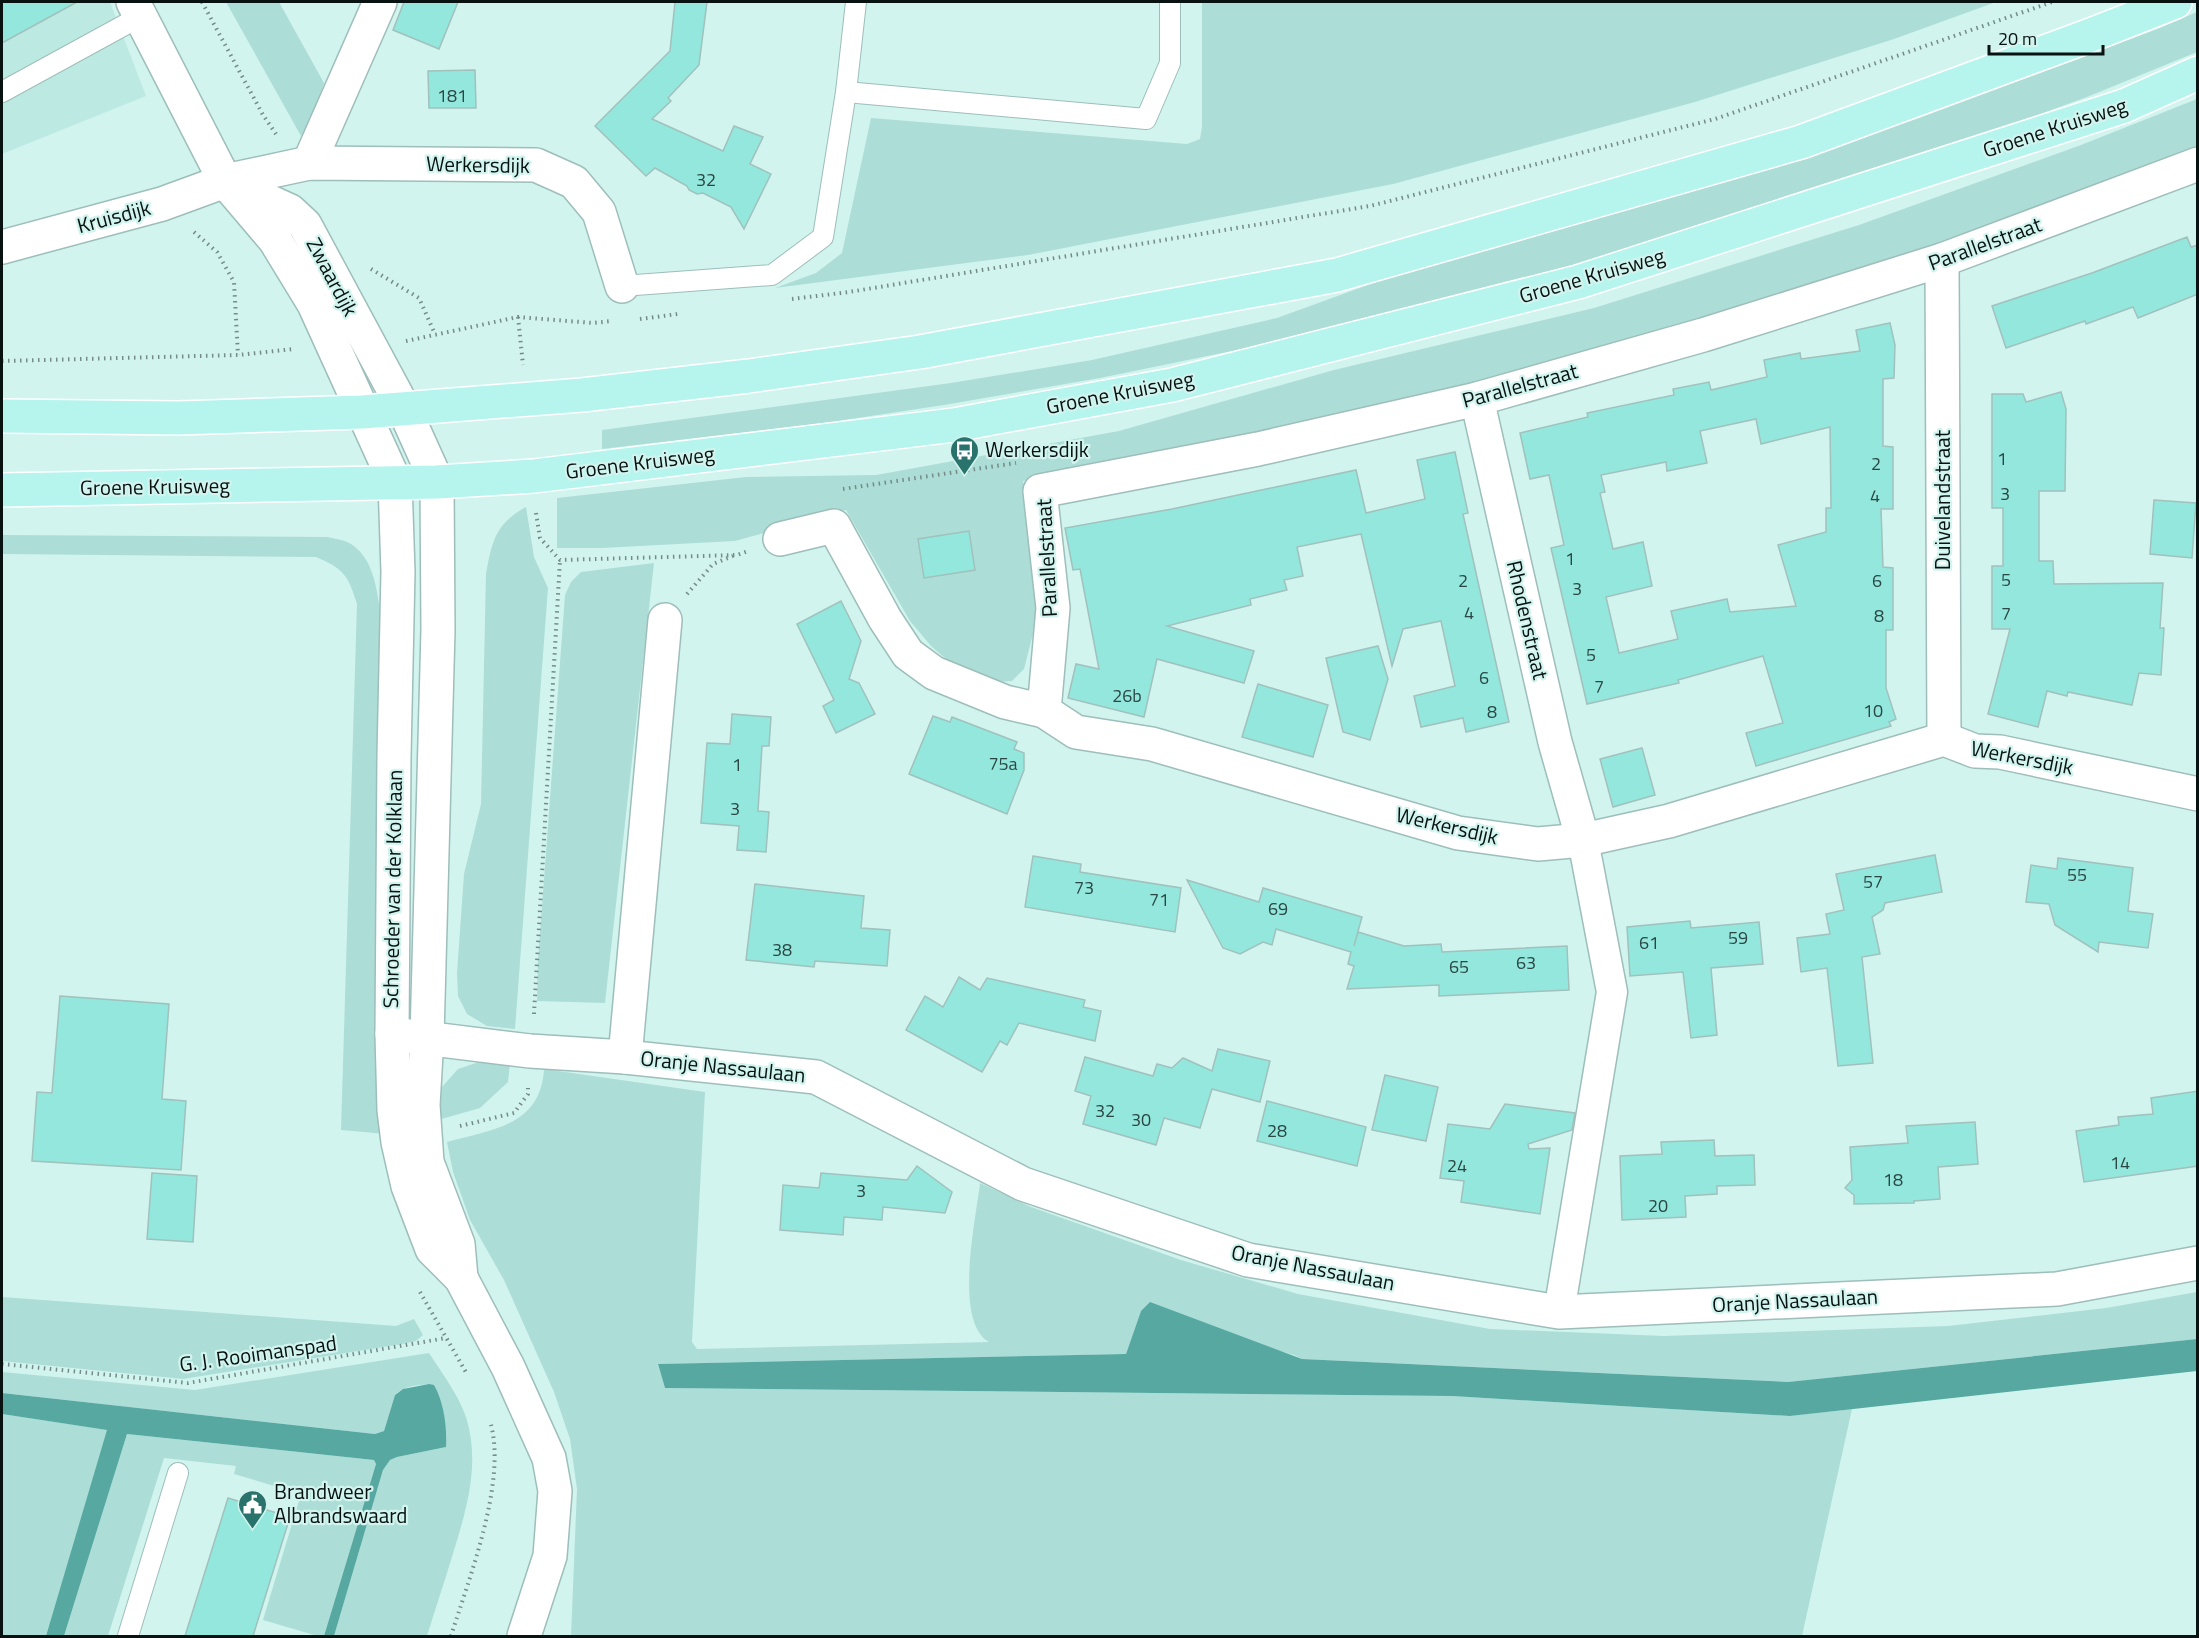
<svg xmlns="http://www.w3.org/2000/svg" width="2199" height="1638" viewBox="0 0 2199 1638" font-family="'Titillium Web',sans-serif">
<rect width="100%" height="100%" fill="#d2f4ef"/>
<polygon fill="#bde9e3" points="2,2 110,2 146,96 2,154"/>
<g fill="#adddd7">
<polygon points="226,2 279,2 324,83 313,114 301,136"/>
<polygon points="1202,2 1996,2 1894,39 1695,102 1393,184 1028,255 775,288 816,273 842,253 871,118 1187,144 1200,139 1202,127"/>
<polygon points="2197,12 2197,52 2087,97 1894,167 1741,217 1574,265 1314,334 1100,378 944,405 831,422 602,449 602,430 951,383 1092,360 1277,318 1420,266 1734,179 1919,118 2160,28"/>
<polygon points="2197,99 2197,153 2035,217 1674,333 1384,405 1023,481 1035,587 1035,626 1024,669 1012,681 995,682 952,664 931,646 910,621 846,510 735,541 602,548 557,548 557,498 746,477 876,475 1119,431 1334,370 1594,308 1859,225 2081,145"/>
<path d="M526 507 534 557 548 588 515 1029 487 1026 467 1014 458 996 457 973 464 874 481 804 486 574C492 542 495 524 526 507Z"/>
<path d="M2 535 328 537C335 539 345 540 351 544 378 561 378 603 383 632L386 1134 341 1130 357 604C348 575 344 569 316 557L2 554Z"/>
<polygon points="654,563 605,1003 537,1001 538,961 565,595 571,582 581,572"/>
<polygon points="485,1060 510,1063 508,1082 480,1108 438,1120 442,1087 458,1069"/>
<path d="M544 1069 705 1092 692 1342 697 1349 989 1342C953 1322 976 1219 980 1183L1031 1207 1181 1260 1298 1294 1490 1329 1664 1336 1948 1326 2106 1308 2197 1292V1339L1788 1382 1302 1359 1294 1355 1141 1311 1126 1354 658 1364 665 1388 1452 1396 1790 1416 1852 1409 1802 1636H571L577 1489 570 1439 554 1392 504 1280 470 1220 453 1172 447 1142C491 1130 541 1126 544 1069Z"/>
<polygon points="2,1297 396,1326 414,1319 423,1335 416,1341 402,1344 183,1379 2,1361"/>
<path d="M429 1353C442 1373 458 1394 466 1417 481 1465 466 1511 452 1557 444 1583 435 1610 427 1636H334L383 1470 390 1460 397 1457 446 1447 444 1416 434 1385C423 1383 402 1386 395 1395L384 1431 375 1434 2 1393V1372L195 1390Z"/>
<polygon points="2,1414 108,1430 46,1636 2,1636"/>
<polygon points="127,1434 374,1460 376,1464 324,1636 314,1636 314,1635 263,1620 301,1494 234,1474 236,1466 164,1458 108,1636 64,1636"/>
</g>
<g fill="#56a8a0">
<polygon points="1150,1302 1302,1359 1788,1382 2197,1339 2197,1371 1790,1416 1452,1396 665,1388 658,1364 1126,1354 1141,1311"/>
<path d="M429 1384 434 1385C444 1403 447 1426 446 1447L397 1457 390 1460 383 1470 334 1636H324L376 1464 374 1460 127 1434 64 1636H46L107 1430 2 1414V1393L375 1434 384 1431 395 1395 403 1389Z"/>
</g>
<g fill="#94e7dd" stroke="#a0c1bc" stroke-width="1.5" fill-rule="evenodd">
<polygon points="2,2 77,2 2,43"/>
<polygon points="404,2 458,2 439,49 393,30"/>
<polygon points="675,2 707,2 699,65 668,98 671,101 652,119 723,151 734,126 763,137 750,164 771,174 744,229 731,207 703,193 697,194 689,190 687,186 655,168 646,176 595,126 670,51"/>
<polygon points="475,70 476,108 429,108 428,71"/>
<polygon points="2187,237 2191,247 2198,245 2198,294 2138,318 2133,307 2086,324 2085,321 2006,348 1992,306 2092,273"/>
<path d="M1890 323 1895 345 1894 378 1883 379V446L1893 447V509H1881L1883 567 1893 568V630H1886V688L1896 719 1889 722 1891 726 1756 766 1746 733 1783 723 1763 656 1678 680 1679 683 1587 704 1551 548 1564 545 1549 475 1530 479 1520 433 1588 417 1587 413 1674 395 1673 389 1709 382 1711 390 1767 377 1764 360 1800 353 1801 359 1860 351 1856 330ZM1756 419 1761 444 1830 427 1831 508H1826V532L1778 545 1796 606 1730 612 1727 599 1671 611 1678 639 1619 653 1606 597 1652 586 1643 542 1613 549 1600 493 1605 492 1601 475 1666 462 1667 471 1707 463 1700 431Z"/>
<polygon points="2061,392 2066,409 2065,491 2039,491 2039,561 2053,561 2054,584 2163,583 2160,628 2164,628 2161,675 2139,673 2132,705 2068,692 2067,696 2047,691 2038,727 1988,714 2010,629 1992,629 1992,566 2003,566 2003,508 1992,508 1992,394 2023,394 2026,402"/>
<polygon points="1455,452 1468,513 1463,514 1509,722 1466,732 1463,718 1421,727 1414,696 1455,686 1441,621 1403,629 1392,666 1361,534 1297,547 1303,576 1284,580 1287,590 1250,599 1251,605 1167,626 1254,651 1244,683 1157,659 1144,717 1068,698 1076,664 1099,669 1080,569 1073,570 1065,528 1172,509 1356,470 1366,513 1425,499 1417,460"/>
<polygon points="2154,500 2196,503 2192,558 2150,554"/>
<polygon points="969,531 975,570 924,578 918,539"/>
<polygon points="841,601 861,641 849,679 859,683 875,714 836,733 823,706 834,700 797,624"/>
<polygon points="1378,646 1388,679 1370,740 1343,732 1326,658"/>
<polygon points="1258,684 1328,705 1313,757 1242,737"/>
<polygon points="732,714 771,717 769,746 762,746 758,811 769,812 766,852 737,850 739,826 701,823 707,743 730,744"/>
<polygon points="933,716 950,722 952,717 1017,742 1014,749 1024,753 1024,770 1007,814 909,774"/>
<polygon points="1642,748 1655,795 1613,807 1600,759"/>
<polygon points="1935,855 1942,892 1885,903 1883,910 1872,917 1880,954 1862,957 1873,1063 1838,1066 1827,968 1801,972 1797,938 1830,934 1826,914 1844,910 1836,874"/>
<polygon points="1033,856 1081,864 1080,872 1181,888 1175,932 1025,907"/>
<polygon points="2058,858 2133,868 2128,911 2153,914 2148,948 2099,942 2098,952 2055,925 2049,904 2026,902 2031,865 2057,869"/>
<polygon points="1187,880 1259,902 1263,888 1362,917 1354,946 1358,932 1404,946 1441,944 1442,952 1567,946 1569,990 1439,996 1439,985 1347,989 1354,966 1348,964 1351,952 1276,929 1272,945 1263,942 1240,954 1223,948"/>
<polygon points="755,884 864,896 861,928 890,930 887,966 815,961 814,967 746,960"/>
<polygon points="1690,921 1691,928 1759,922 1763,964 1711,968 1717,1035 1691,1038 1683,972 1630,976 1627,927"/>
<polygon points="959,977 980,990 987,978 1085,1000 1083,1007 1101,1011 1095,1041 1019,1023 1007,1045 1000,1041 982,1072 906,1030 925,996 943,1007"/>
<polygon points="60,996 169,1004 162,1099 186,1101 181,1170 32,1161 37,1092 52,1093"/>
<polygon points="1218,1049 1270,1061 1260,1102 1212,1089 1200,1128 1164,1118 1156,1145 1083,1124 1091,1096 1075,1091 1085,1057 1153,1076 1157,1064 1172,1068 1183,1058 1212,1071"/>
<polygon points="1385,1075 1438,1087 1426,1141 1372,1130"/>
<polygon points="2198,1091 2198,1166 2084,1182 2076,1131 2119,1125 2118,1117 2153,1114 2151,1098"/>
<polygon points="1267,1101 1366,1127 1357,1166 1257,1141"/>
<polygon points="1505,1104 1575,1113 1572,1130 1528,1144 1529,1149 1550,1148 1540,1214 1461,1202 1464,1181 1440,1178 1448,1124 1490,1129"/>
<polygon points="1975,1122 1978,1164 1938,1167 1940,1199 1914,1201 1914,1203 1854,1204 1854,1195 1845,1188 1852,1180 1850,1147 1908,1143 1906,1126"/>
<polygon points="1714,1140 1715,1156 1754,1155 1755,1185 1717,1186 1717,1194 1685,1196 1686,1217 1622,1220 1620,1156 1662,1154 1661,1142"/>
<polygon points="917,1166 952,1192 945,1213 883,1207 882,1220 844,1217 843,1235 780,1230 783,1185 819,1188 821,1173 907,1180"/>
<polygon points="152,1173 197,1176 193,1242 147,1239"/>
<polygon points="228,1498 290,1517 253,1636 185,1636"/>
</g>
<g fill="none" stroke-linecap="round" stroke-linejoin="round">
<defs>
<g id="service">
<polyline points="2,92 141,16"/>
<polyline points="846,92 1146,119 1170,63 1170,2"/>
<polyline points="622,286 772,275 823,237 846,92 856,2"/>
<polyline points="128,1636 178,1473"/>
</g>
<polyline id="pedestrian" points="1559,1312 1612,992 1583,840"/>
<g id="minor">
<polyline points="309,163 380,2"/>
<polyline points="2,247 162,204 225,181 309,163 536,165 574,182 599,212 622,286"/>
<polyline points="1942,260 1944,739"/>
<polyline points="1477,399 1555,742 1583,840"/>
<polyline points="780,539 834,526 885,619 908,654 934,673 1005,702 1044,711 1076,732 1152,744 1458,833 1538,844 1583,840 1669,821 1944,739 1975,751 2000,752 2198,794"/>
<polyline points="1044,711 1053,608 1040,491 1258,449 1477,399 1703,335 1942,260 2198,164"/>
<polyline points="392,1034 530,1051 625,1057 816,1077 1023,1184 1248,1260 1559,1312 2057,1289 2198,1263"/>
<polyline points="625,1057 665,620"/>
</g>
<g id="tertiary">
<polyline points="133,2 225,181 275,240 314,304 395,482 398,572 394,756 392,1034 394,1110 398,1142 408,1186 432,1249 461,1278 508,1367 549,1458 555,1491 550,1556 524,1636"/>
<polyline points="233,185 290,211 305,225 404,409 437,482 438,630 427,1037 423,1105 427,1162 458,1244 461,1278"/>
</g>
<g id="primary">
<polyline points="2,416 179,418 362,412 582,395 749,376 920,352 1337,275 1801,142 2091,35 2175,2"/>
<polyline points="2,490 437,482 534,476 954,425 1172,385 1578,282 2124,106 2198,73"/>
</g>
</defs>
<use href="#service" stroke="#9dbeba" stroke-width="22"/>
<use href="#pedestrian" stroke="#9dbeba" stroke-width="33"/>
<use href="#minor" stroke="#9dbeba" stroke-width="36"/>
<use href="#tertiary" stroke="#9dbeba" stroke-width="36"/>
<use href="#primary" stroke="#fff" stroke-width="36"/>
<g stroke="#748b88" stroke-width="4" stroke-dasharray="1.5 4.5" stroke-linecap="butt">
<polyline points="202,2 263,115 276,134"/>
<polyline points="194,232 217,252 234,282 238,355"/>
<polyline points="371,269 419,298 435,334"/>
<polyline points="792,299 849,292 1370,206 1715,119 2052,2"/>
<polyline points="518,317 523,365"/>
<polyline points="640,319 678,314"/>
<polyline points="406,341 518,317 593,323 612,321"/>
<polyline points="2,361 238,355 294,349"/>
<polyline points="843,489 1016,463"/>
<polyline points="536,513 540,538 560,560 737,555 748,551"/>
<polyline points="687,594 713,564 733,556"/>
<polyline points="534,1014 560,560"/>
<polyline points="460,1126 514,1113 528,1094 528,1088"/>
<polyline points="420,1292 467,1374"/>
<polyline points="2,1364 188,1383 446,1338"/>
<path d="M451 1636C469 1578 508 1480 490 1421"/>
</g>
<use href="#service" stroke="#fff" stroke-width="20"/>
<use href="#pedestrian" stroke="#fff" stroke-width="30"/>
<use href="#minor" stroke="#fff" stroke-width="33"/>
<use href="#tertiary" stroke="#fff" stroke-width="33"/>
<use href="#primary" stroke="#b6f4ee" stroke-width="33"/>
</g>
<defs>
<symbol id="bus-pin" viewBox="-11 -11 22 30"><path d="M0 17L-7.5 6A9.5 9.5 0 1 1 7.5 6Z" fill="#2a736c" stroke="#d2f4ef"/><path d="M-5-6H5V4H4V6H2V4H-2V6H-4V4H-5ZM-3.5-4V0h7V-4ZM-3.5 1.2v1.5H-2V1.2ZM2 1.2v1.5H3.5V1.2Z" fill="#fff"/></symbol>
<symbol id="civic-pin" viewBox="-11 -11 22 30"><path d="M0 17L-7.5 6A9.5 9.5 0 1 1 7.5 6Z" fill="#2a736c" stroke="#d2f4ef"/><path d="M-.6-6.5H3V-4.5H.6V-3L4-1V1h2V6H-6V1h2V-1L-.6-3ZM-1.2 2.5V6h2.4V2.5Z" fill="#fff"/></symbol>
</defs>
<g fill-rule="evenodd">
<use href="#bus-pin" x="948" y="434" width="33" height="45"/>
<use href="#civic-pin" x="236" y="1488" width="33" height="45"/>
</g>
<g text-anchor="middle" stroke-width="4.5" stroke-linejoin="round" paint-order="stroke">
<g font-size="18" fill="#2a4744">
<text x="452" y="102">181</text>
<text x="706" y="186">32</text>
<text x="2002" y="465">1</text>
<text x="1876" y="470">2</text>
<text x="2005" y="500">3</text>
<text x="1875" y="502">4</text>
<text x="1570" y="565">1</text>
<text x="2006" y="586">5</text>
<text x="1463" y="587">2</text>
<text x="1877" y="587">6</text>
<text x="1577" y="595">3</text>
<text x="1469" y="619">4</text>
<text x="2006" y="620">7</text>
<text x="1879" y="622">8</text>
<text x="1591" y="661">5</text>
<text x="1484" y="684">6</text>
<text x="1599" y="693">7</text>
<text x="1127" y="702">26b</text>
<text x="1873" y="717">10</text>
<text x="1492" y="718">8</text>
<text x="1003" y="770">75a</text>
<text x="737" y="771">1</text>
<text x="735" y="815">3</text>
<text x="2077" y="881">55</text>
<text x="1873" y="888">57</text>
<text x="1084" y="894">73</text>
<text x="1159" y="906">71</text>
<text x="1278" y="915">69</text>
<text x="1738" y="944">59</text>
<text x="1649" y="949">61</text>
<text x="782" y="956">38</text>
<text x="1526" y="969">63</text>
<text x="1459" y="973">65</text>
<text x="1105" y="1117">32</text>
<text x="1141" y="1126">30</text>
<text x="1277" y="1137">28</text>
<text x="2120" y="1169">14</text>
<text x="1457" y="1172">24</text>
<text x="1893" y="1186">18</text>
<text x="861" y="1197">3</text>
<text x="1658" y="1212">20</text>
</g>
<g font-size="21" fill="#071211" stroke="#d2f4ef">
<text transform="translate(2055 128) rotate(-18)" y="7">Groene Kruisweg</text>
<text transform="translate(478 165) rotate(1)" y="7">Werkersdijk</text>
<text transform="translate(114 217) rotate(-15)" y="7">Kruisdijk</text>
<text transform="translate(1985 244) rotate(-20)" y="7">Parallelstraat</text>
<text transform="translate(1592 276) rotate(-16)" y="7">Groene Kruisweg</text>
<text transform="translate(332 277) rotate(62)" y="7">Zwaardijk</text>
<text transform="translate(1520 386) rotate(-15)" y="7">Parallelstraat</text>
<text transform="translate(1120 393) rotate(-11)" y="7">Groene Kruisweg</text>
<text transform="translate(640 463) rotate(-7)" y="7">Groene Kruisweg</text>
<text transform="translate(155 487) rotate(-1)" y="7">Groene Kruisweg</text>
<text transform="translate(1943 500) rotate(-90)" y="7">Duivelandstraat</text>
<text transform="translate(1047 558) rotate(-93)" y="7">Parallelstraat</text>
<text transform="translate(1527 620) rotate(77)" y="7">Rhodenstraat</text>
<text transform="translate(2022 758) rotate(11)" y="7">Werkersdijk</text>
<text transform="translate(1447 826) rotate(13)" y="7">Werkersdijk</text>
<text transform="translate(393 889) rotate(-89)" y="7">Schroeder van der Kolklaan</text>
<text transform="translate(723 1067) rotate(6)" y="7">Oranje Nassaulaan</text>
<text transform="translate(1313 1268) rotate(11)" y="7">Oranje Nassaulaan</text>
<text transform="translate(1795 1301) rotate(-3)" y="7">Oranje Nassaulaan</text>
<text transform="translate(258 1354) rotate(-8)" y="7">G. J. Rooimanspad</text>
</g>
<g font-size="21" fill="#071211" stroke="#d2f4ef" text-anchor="start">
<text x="985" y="457">Werkersdijk</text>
<text x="274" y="1499">Brandweer<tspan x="274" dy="24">Albrandswaard</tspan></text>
</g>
</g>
<rect width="2199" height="1638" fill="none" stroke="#071211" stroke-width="6"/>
<path d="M1989 45v9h114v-9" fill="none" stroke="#071211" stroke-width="3"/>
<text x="1998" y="45" font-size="18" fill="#071211" stroke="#d2f4ef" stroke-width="4.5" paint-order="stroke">20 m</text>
</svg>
